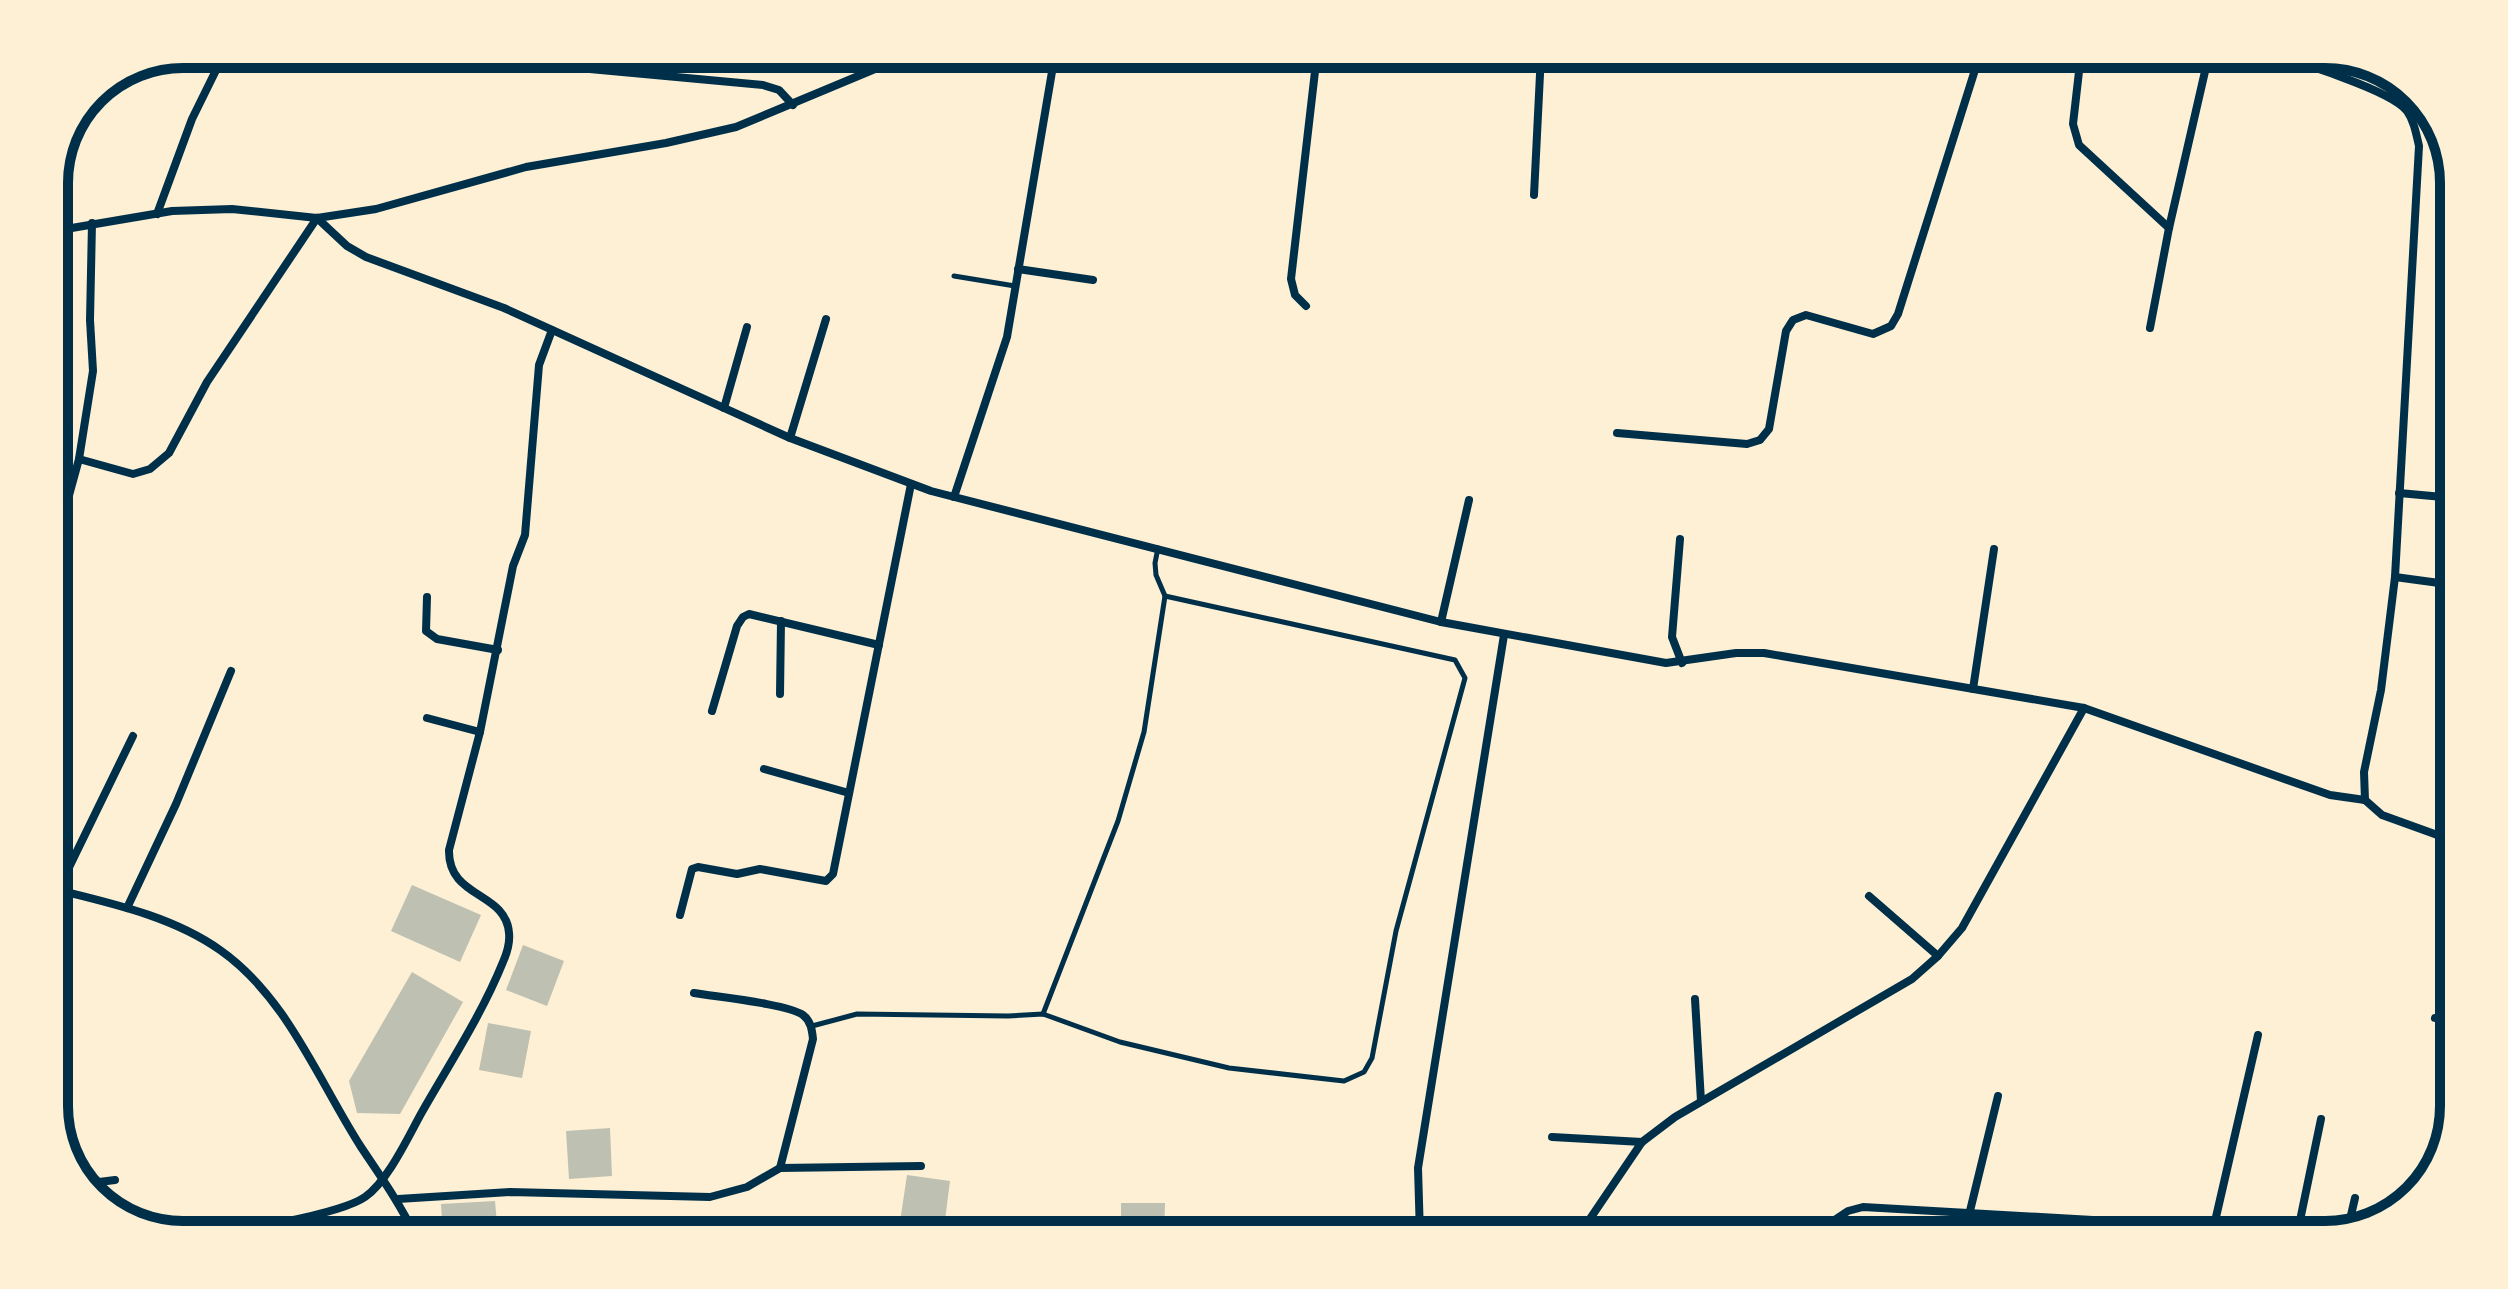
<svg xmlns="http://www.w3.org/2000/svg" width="2508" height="1289" viewBox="0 0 2508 1289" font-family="Overpass,sans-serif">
<rect width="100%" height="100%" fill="#fdf0d5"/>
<g fill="#bec0b2">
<polygon points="412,885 481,915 460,962 391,931"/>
<polygon points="523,945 564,961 547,1006 506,990"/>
<polygon points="412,972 463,1002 400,1114 357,1113 349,1081"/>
<polygon points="488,1023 531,1031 522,1078 479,1070"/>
<polygon points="610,1128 612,1176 569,1179 566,1131"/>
<polygon points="907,1175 950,1181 944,1228 900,1222"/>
<polygon points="495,1201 498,1235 443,1235 441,1204"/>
<polygon points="1121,1203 1165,1203 1164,1235 1121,1235"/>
</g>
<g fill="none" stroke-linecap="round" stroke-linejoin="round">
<g stroke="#003049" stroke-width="5">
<polyline points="954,276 1015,286"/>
<polyline points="1043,1014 1118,821 1144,732 1165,596 1156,575 1155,563 1158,548"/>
<polyline points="812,1026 857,1014 1008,1016 1043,1014 1120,1042 1229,1068 1344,1081 1364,1072 1372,1058 1396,931 1465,678 1455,660 1165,596"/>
</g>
<g stroke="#003049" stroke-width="8">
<polyline points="428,54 763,85 779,90 793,105"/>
<polyline points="2081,54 2073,124 2079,145 2169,228"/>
<path d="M2270 54C2298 62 2391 90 2407 111 2414 121 2416 133 2419 146L2395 577 2381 690 2364 772 2365 800"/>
<polyline points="1534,195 1541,54"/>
<polyline points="157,214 192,119 224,54"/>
<polyline points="317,218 347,246 366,257 504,308 790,438 931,491 1441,622 1666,663 1736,653 1764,653 2084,708 2330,795 2365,800"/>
<polyline points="54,231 172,211 232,209 317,218 376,209 526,167 666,143 736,127 911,54"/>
<polyline points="1018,269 1093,280"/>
<polyline points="1306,306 1295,295 1291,279 1317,54"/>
<polyline points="2150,328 2169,228 2209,54"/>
<polyline points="724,408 747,327"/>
<polyline points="1617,433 1747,444 1760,440 1769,429 1786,331 1793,320 1806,315 1873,334 1891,326 1898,314 1980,54"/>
<polyline points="790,438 826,319"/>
<polyline points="79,459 133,474 150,469 169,453 207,382 317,218"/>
<polyline points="2399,493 2454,498"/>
<polyline points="954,497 1007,337 1055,54"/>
<polyline points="1680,539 1672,637 1682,663"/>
<polyline points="54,550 79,459 93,371 90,320 92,223"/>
<polyline points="2395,577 2454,585"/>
<polyline points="427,597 426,631 437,639 498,650"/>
<polyline points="1441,622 1469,500"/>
<polyline points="1973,689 1994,549"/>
<polyline points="780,694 781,621"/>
<polyline points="712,711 737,626 743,617 749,614 879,645"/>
<polyline points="427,718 480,732"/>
<polyline points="764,769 849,793"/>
<polyline points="2365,800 2382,815 2454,841"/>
<polyline points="2441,837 2454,783"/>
<path d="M54 889C110 903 172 916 220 950 287 997 318 1080 361 1147 381 1177 399 1202 415 1235"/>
<polyline points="58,890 133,736"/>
<polyline points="1869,896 1938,956"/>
<polyline points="127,908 176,804 231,671"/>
<polyline points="680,915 692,869 698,867 737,874 760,869 826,881 833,874 911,484"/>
<path d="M694 993C717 997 788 1004 803 1015 811 1021 812 1030 813 1039L780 1168"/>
<polyline points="1695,999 1701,1101"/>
<polyline points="2435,1018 2454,1023"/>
<polyline points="1552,1137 1642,1142"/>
<polyline points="83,1184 115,1180"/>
<polyline points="398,1199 510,1192 710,1197 747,1187 780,1168 921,1166"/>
<polyline points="1969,1215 1998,1096"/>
<polyline points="2348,1228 2355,1198"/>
<polyline points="2213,1230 2258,1035"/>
<path d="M200 1235C233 1232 339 1215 365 1197 388 1181 408 1137 422 1112 450 1063 482 1014 503 962 507 953 510 942 509 933 506 891 448 899 449 850L480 732 513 566 525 535 539 365 552 330"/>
<polyline points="1420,1235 1418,1168 1504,635"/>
<polyline points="1579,1235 1642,1142 1675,1117 1912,979 1938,956 1962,928 2084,708"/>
<polyline points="1812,1235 1848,1211 1863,1207 2180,1225 2228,1235"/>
<polyline points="2297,1235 2321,1119"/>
</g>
</g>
<path d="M0 0H2508V1289H0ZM183 68H2325A115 115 0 0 1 2440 183V1106A115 115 0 0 1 2325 1221H183A115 115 0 0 1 68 1106V183A115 115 0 0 1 183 68Z" fill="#fdf0d5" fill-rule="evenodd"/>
<path fill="none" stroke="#003049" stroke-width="10" d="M183 68H2325A115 115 0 0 1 2440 183V1106A115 115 0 0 1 2325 1221H183A115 115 0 0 1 68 1106V183A115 115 0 0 1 183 68Z"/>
</svg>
